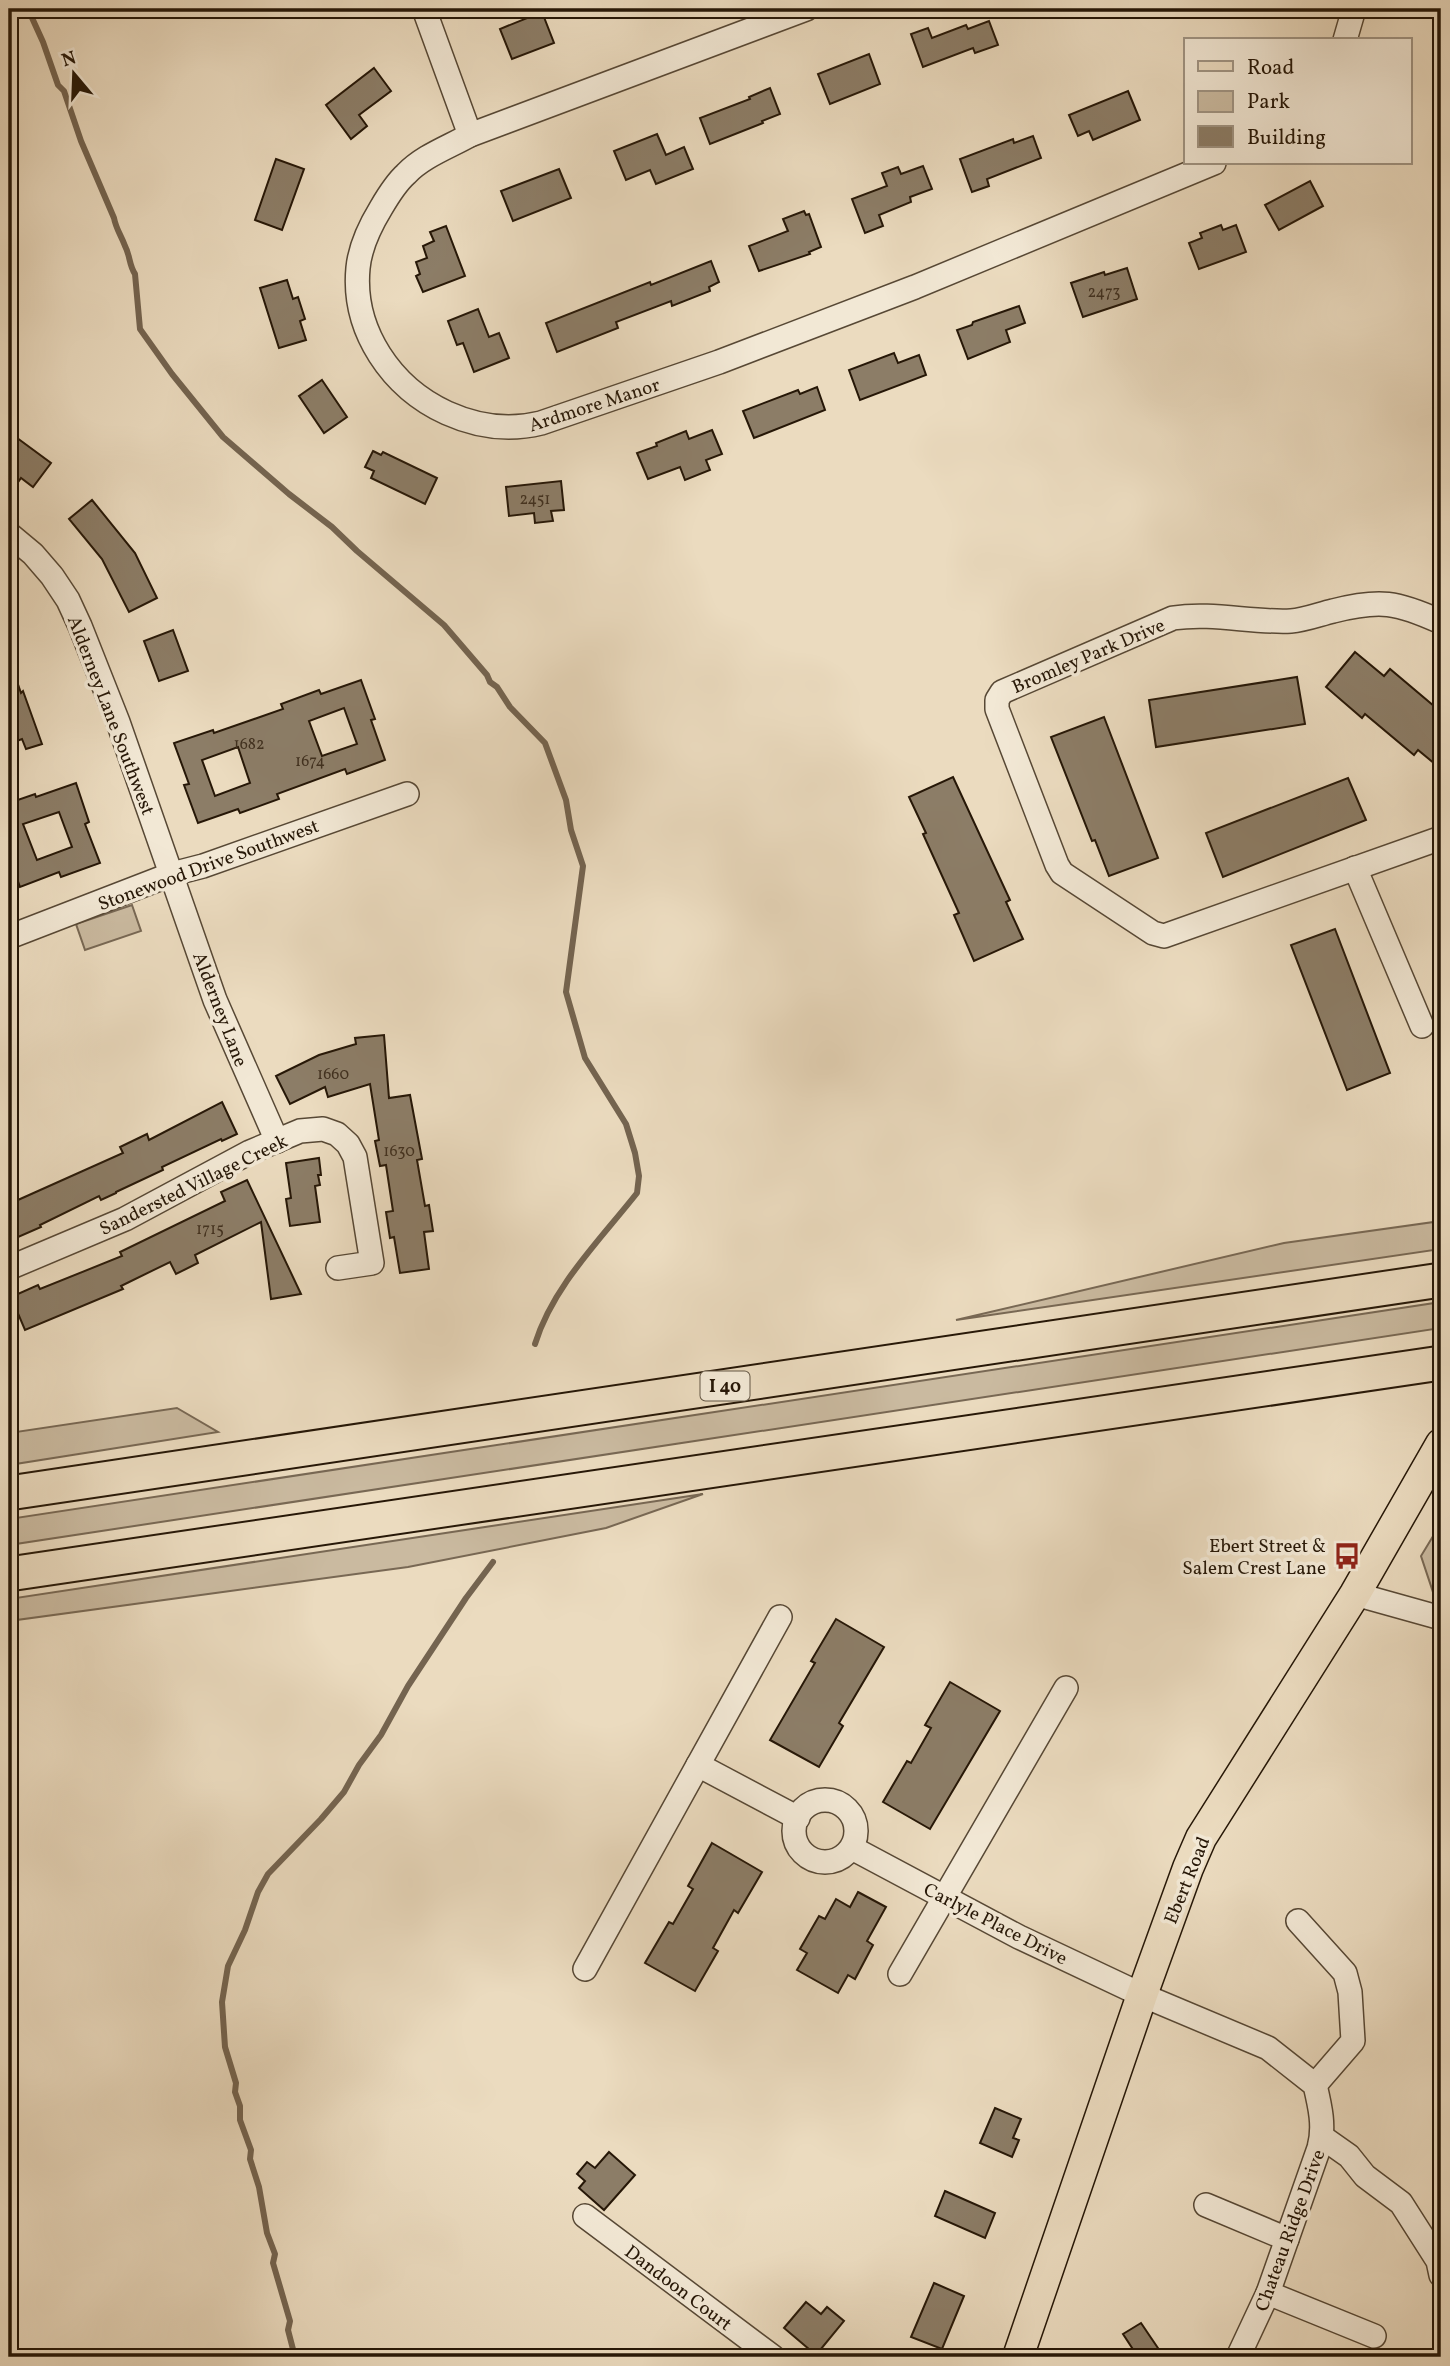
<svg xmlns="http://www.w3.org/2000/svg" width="1450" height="2366" viewBox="0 0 1450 2366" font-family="Vollkorn,serif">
<rect width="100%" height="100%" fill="#ebdbbf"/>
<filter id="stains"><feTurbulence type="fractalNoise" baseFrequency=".00286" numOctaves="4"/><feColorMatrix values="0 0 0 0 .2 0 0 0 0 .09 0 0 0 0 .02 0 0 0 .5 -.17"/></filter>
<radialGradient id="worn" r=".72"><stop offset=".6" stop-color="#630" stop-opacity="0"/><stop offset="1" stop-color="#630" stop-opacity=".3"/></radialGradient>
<g fill="#cabaa0" stroke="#786854" stroke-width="2">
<polygon points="132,905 141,931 85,950 76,924"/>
<polygon points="1441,1221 1441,1249 956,1320 1284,1243"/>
<polygon points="1441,1302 1441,1328 9,1545 9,1519"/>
<polygon points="177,1408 218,1432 9,1465 9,1433"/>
<polygon points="703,1494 606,1528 408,1567 9,1621 9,1599"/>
<polygon points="1441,1523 1441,1611 1436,1601 1421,1556"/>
</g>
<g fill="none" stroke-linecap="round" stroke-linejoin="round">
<g stroke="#746450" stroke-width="6">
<path d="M28 9 43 42 58 85 64 91 81 141 114 218C116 229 121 235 125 246 130 255 129 265 135 274L140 329 172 374 223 437 289 494 332 527 357 551 444 625 487 675 490 682 497 687 510 707 545 743 566 800 571 830 583 866 566 992 585 1058 626 1124 635 1153 639 1176 637 1193C600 1240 553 1286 535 1344"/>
<polyline points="295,2357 288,2330 290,2321 273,2263 275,2254 267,2233 259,2187 250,2159 251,2150 240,2120 240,2106 235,2092 236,2083 225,2047 222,2002 228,1966 245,1930 258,1892 268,1874 321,1819 344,1792 359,1765 381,1735 408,1686 466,1598 493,1562"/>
</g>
</g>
<g fill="#8c7d67" stroke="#261707" stroke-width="2" fill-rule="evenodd">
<polygon points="542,12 554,43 512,59 500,29"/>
<polygon points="989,21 998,45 975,53 973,48 923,67 911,34 928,28 932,38 966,25 968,29"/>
<polygon points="869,54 880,84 830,104 818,74"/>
<polygon points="374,68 391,91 359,115 367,126 351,139 326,105"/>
<polygon points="770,88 780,114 762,121 763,123 710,144 700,118 750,99 749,97"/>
<polygon points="1128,91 1140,120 1093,140 1089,131 1078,136 1069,115"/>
<polygon points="657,134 666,155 684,147 693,169 656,184 650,170 626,180 614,151"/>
<polygon points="1033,136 1041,158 987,179 989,186 972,192 960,159 1013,139 1014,143"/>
<polygon points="276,159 304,169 282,230 255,220"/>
<polygon points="923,166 932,189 910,197 911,202 879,215 883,226 865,233 852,199 887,186 882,173 898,167 901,174"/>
<polygon points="559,169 571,198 513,221 501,191"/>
<polygon points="1310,181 1323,206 1279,230 1265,205"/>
<polygon points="804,211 806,215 809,214 821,247 809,252 810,254 759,271 749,246 788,231 783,219"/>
<polygon points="1221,225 1223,230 1236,225 1246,252 1199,269 1189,243 1202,238 1200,233"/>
<polygon points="446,226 465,276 423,292 416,276 420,274 416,262 427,258 423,246 434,241 430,232"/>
<polygon points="711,261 719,282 709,287 710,291 672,306 671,301 616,322 618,328 557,352 546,323 650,282 651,285"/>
<polygon points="1127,268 1137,299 1083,317 1071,283 1104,272 1105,275"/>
<polygon points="287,280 293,299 298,297 305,319 300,321 306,340 279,348 260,288"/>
<polygon points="1019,306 1025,323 1006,330 1010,342 968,359 957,330 972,325 973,322"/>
<polygon points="478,309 489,337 499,333 509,358 474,372 463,343 457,345 448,321"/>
<polygon points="894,353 898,363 919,355 926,375 860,400 849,370"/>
<polygon points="322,380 347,417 324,433 299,396"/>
<polygon points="817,387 825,410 754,438 743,411 798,390 800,394"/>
<polygon points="712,430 722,454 706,460 710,470 685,480 680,467 648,479 637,453 657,446 656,443 686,431 689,439"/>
<polygon points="9,432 51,463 33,487 21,478 9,495"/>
<polygon points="373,451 381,455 383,452 437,478 425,504 371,478 374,471 365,467"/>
<polygon points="561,481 564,510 551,511 553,521 535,523 534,513 509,516 506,487"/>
<polygon points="92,500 135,553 157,598 129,612 102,559 69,519"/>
<polygon points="173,630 188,671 159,681 144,641"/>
<polygon points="1355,652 1384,676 1390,669 1441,712 1441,769 1418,750 1414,755 1365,714 1362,718 1326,687"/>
<polygon points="9,664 11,664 21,693 23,691 42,744 26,749 22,739 9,744"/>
<polygon points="1297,677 1305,724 1156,747 1149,700"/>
<path d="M361 680 375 719 371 720 385 760 347 774 345 769 277 794 279 799 240 813 238 809 198 823 184 785 189 784 174 743 213 730 214 733 283 709 281 704 319 690 321 694ZM344 708 357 744 322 756 309 721ZM238 747 250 783 215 796 202 760Z"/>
<polygon points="1104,717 1158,858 1109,876 1095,840 1092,841 1051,737"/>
<polygon points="953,777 1010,900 1006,902 1023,939 974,961 954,915 959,913 923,834 926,833 909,797"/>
<polygon points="1348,778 1366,820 1223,877 1206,833"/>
<path d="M76 783 89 822 85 824 100 863 61 877 59 872 20 887 9 856V790L11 789 15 801 35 794 36 797ZM59 812 72 847 37 860 23 824Z"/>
<polygon points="1335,929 1390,1073 1347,1090 1291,945"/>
<polygon points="384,1035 389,1098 410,1095 422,1159 417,1160 425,1206 429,1205 433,1231 424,1232 429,1269 400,1273 394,1237 390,1238 386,1212 393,1211 386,1165 380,1166 375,1141 379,1140 370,1084 328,1097 325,1087 290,1104 276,1076 319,1055 356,1044 355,1038"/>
<polygon points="222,1102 237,1134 222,1141 221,1139 162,1167 163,1170 116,1192 116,1193 101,1200 99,1196 40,1225 41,1227 9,1241 9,1204 123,1153 120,1147 147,1134 149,1140"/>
<polygon points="319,1158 321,1175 318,1175 320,1185 315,1186 320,1222 290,1226 286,1199 291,1198 286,1163"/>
<polygon points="247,1180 301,1294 271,1299 261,1222 195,1255 198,1263 176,1274 170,1262 121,1286 123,1289 25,1330 11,1297 38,1285 40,1289 122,1256 120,1252 225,1201 221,1192"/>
<polygon points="836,1619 884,1647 839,1723 843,1726 819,1767 770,1740 815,1663 811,1661"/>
<polygon points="950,1682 1000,1711 930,1829 883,1802 907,1761 911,1763 931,1728 925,1725"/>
<polygon points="712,1843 762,1872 738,1913 734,1910 713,1948 718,1951 695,1991 645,1963 669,1922 673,1924 693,1889 688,1886"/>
<polygon points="858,1892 886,1907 867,1941 873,1945 855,1979 848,1975 838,1993 797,1970 807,1953 800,1949 819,1916 825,1919 836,1899 850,1907"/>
<polygon points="995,2108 1021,2119 1013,2138 1019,2140 1012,2157 980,2143"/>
<polygon points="609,2152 635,2175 604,2210 579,2188 585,2181 577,2174 587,2162 595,2168"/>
<polygon points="945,2191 995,2213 985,2238 935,2216"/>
<polygon points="934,2283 964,2296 942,2349 911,2337"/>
<polygon points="806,2302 821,2314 827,2307 844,2321 816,2355 784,2328"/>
<polygon points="1141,2323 1164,2357 1138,2357 1123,2334"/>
</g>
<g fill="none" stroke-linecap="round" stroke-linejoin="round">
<defs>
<g id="minor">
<polyline points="424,9 470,135"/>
<path d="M806 9 470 135C449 147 423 156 406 174 396 183 388 196 381 208 370 226 360 247 358 268 352 331 392 388 447 413 478 427 509 431 541 423L719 362 915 287 1214 163"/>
<polyline points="1345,40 1354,9"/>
<polyline points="9,534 33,554 52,576 68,600 80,626 118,722 215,1000 277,1141"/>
<path d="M1441 622C1397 602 1380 599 1333 611 1320 614 1305 620 1291 621 1252 623 1213 612 1173 618L1002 692 997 700V709L1057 865 1062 873 1153 933 1164 936 1441 838"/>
<polyline points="1355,868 1422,1026"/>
<polyline points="9,937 172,874 203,866 407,794"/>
<polyline points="9,1268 125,1219 250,1152 300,1131 323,1129 337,1134 348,1144 355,1157 372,1263 338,1268"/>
<polyline points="1355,1594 1441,1618"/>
<polyline points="698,1765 798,1818"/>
<circle cx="825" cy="1831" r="31"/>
<path d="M852 1848 1019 1937 1142 1995 1268 2048 1315 2085C1320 2106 1325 2127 1319 2148L1268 2293 1238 2357"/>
<polyline points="1298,1921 1345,1973 1350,1992 1353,2041 1315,2085"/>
<polyline points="585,1969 780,1617"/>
<polyline points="900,1974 1066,1688"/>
<polyline points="1322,2137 1349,2156 1365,2176 1401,2203 1438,2261 1441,2275"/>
<polyline points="1206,2205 1287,2239"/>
<polyline points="585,2216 773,2357"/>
<polyline points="1268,2293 1374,2336"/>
</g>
<polyline id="major" points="1018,2357 1142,1995 1188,1868 1201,1838 1355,1594 1441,1444"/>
<g id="highway">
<polyline points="9,1493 1441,1280"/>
<polyline points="9,1574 1441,1363"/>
</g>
</defs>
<use href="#minor" stroke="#574835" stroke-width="26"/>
<use href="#major" stroke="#261707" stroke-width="33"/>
<use href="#highway" stroke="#261707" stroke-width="37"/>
<use href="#minor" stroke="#f2e8d5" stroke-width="23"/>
<use href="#major" stroke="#ebdbbf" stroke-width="30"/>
<use href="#highway" stroke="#ebdbbf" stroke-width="33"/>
</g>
<defs>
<symbol id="bus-bare" viewBox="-9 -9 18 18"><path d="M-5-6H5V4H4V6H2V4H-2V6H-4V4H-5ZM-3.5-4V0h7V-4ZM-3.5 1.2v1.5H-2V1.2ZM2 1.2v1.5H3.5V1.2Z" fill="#8f2418" stroke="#f2e8d5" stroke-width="2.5" paint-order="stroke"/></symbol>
</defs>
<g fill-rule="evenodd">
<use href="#bus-bare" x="1328" y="1537" width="38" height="38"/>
</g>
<g text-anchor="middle" stroke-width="7" stroke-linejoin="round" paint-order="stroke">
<g font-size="16" fill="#40301f">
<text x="1104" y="297">2473</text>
<text x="535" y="504">2451</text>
<text x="249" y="749">1682</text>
<text x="310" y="766">1674</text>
<text x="333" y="1079">1660</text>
<text x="399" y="1156">1630</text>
<text x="210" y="1234">1715</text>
</g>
<rect fill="#f2e8d5" stroke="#635645" stroke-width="2" x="700.5" y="1371.5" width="49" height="29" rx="5"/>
<g font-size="18" font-weight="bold" fill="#261707">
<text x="725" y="1392">I 40</text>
</g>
<g font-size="19" fill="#261707" stroke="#f2e8d5">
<text transform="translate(594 404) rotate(-18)" y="7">Ardmore Manor</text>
<text transform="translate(1088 655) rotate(-23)" y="7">Bromley Park Drive</text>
<text transform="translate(112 715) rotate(69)" y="7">Alderney Lane Southwest</text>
<text transform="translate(208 864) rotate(-20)" y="7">Stonewood Drive Southwest</text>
<text transform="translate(221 1009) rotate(69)" y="7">Alderney Lane</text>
<text transform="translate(193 1184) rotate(-26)" y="7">Sandersted Village Creek</text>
<text transform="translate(1186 1880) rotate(-68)" y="7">Ebert Road</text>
<text transform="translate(996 1923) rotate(27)" y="7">Carlyle Place Drive</text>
<text transform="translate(1289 2230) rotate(-70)" y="7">Chateau Ridge Drive</text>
<text transform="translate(679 2287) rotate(37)" y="7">Dandoon Court</text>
</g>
<g font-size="19" fill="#261707" stroke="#f2e8d5" text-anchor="end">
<text x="1326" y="1552">Ebert Street &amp;<tspan x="1326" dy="22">Salem Crest Lane</tspan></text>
</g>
</g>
<rect width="1450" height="2366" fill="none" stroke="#ebdbbf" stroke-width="35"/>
<rect x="10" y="10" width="1429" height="2345" fill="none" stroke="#261707" stroke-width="3.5"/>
<rect x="18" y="18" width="1415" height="2331" fill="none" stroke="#261707" stroke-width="2"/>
<rect x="1184" y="38" width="228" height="126" fill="#f2e8d5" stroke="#a09483" stroke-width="2"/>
<rect x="1198" y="61" width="35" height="10" fill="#ebdbbf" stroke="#a09483" stroke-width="2"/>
<text x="1247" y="74" font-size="21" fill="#261707">Road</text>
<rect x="1198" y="91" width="35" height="21" fill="#cabaa0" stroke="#a09483" stroke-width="2"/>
<text x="1247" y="108" font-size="21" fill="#261707">Park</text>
<rect x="1198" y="126" width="35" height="21" fill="#8c7d67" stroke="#a09483" stroke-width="2"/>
<text x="1247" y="144" font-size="21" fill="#261707">Building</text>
<g transform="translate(74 74) rotate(341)" stroke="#f2e8d5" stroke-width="5" paint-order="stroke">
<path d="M0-5L12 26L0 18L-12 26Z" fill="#261707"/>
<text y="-10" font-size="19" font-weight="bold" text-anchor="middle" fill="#261707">N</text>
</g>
<rect width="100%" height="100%" filter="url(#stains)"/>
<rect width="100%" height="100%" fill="url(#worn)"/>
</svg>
